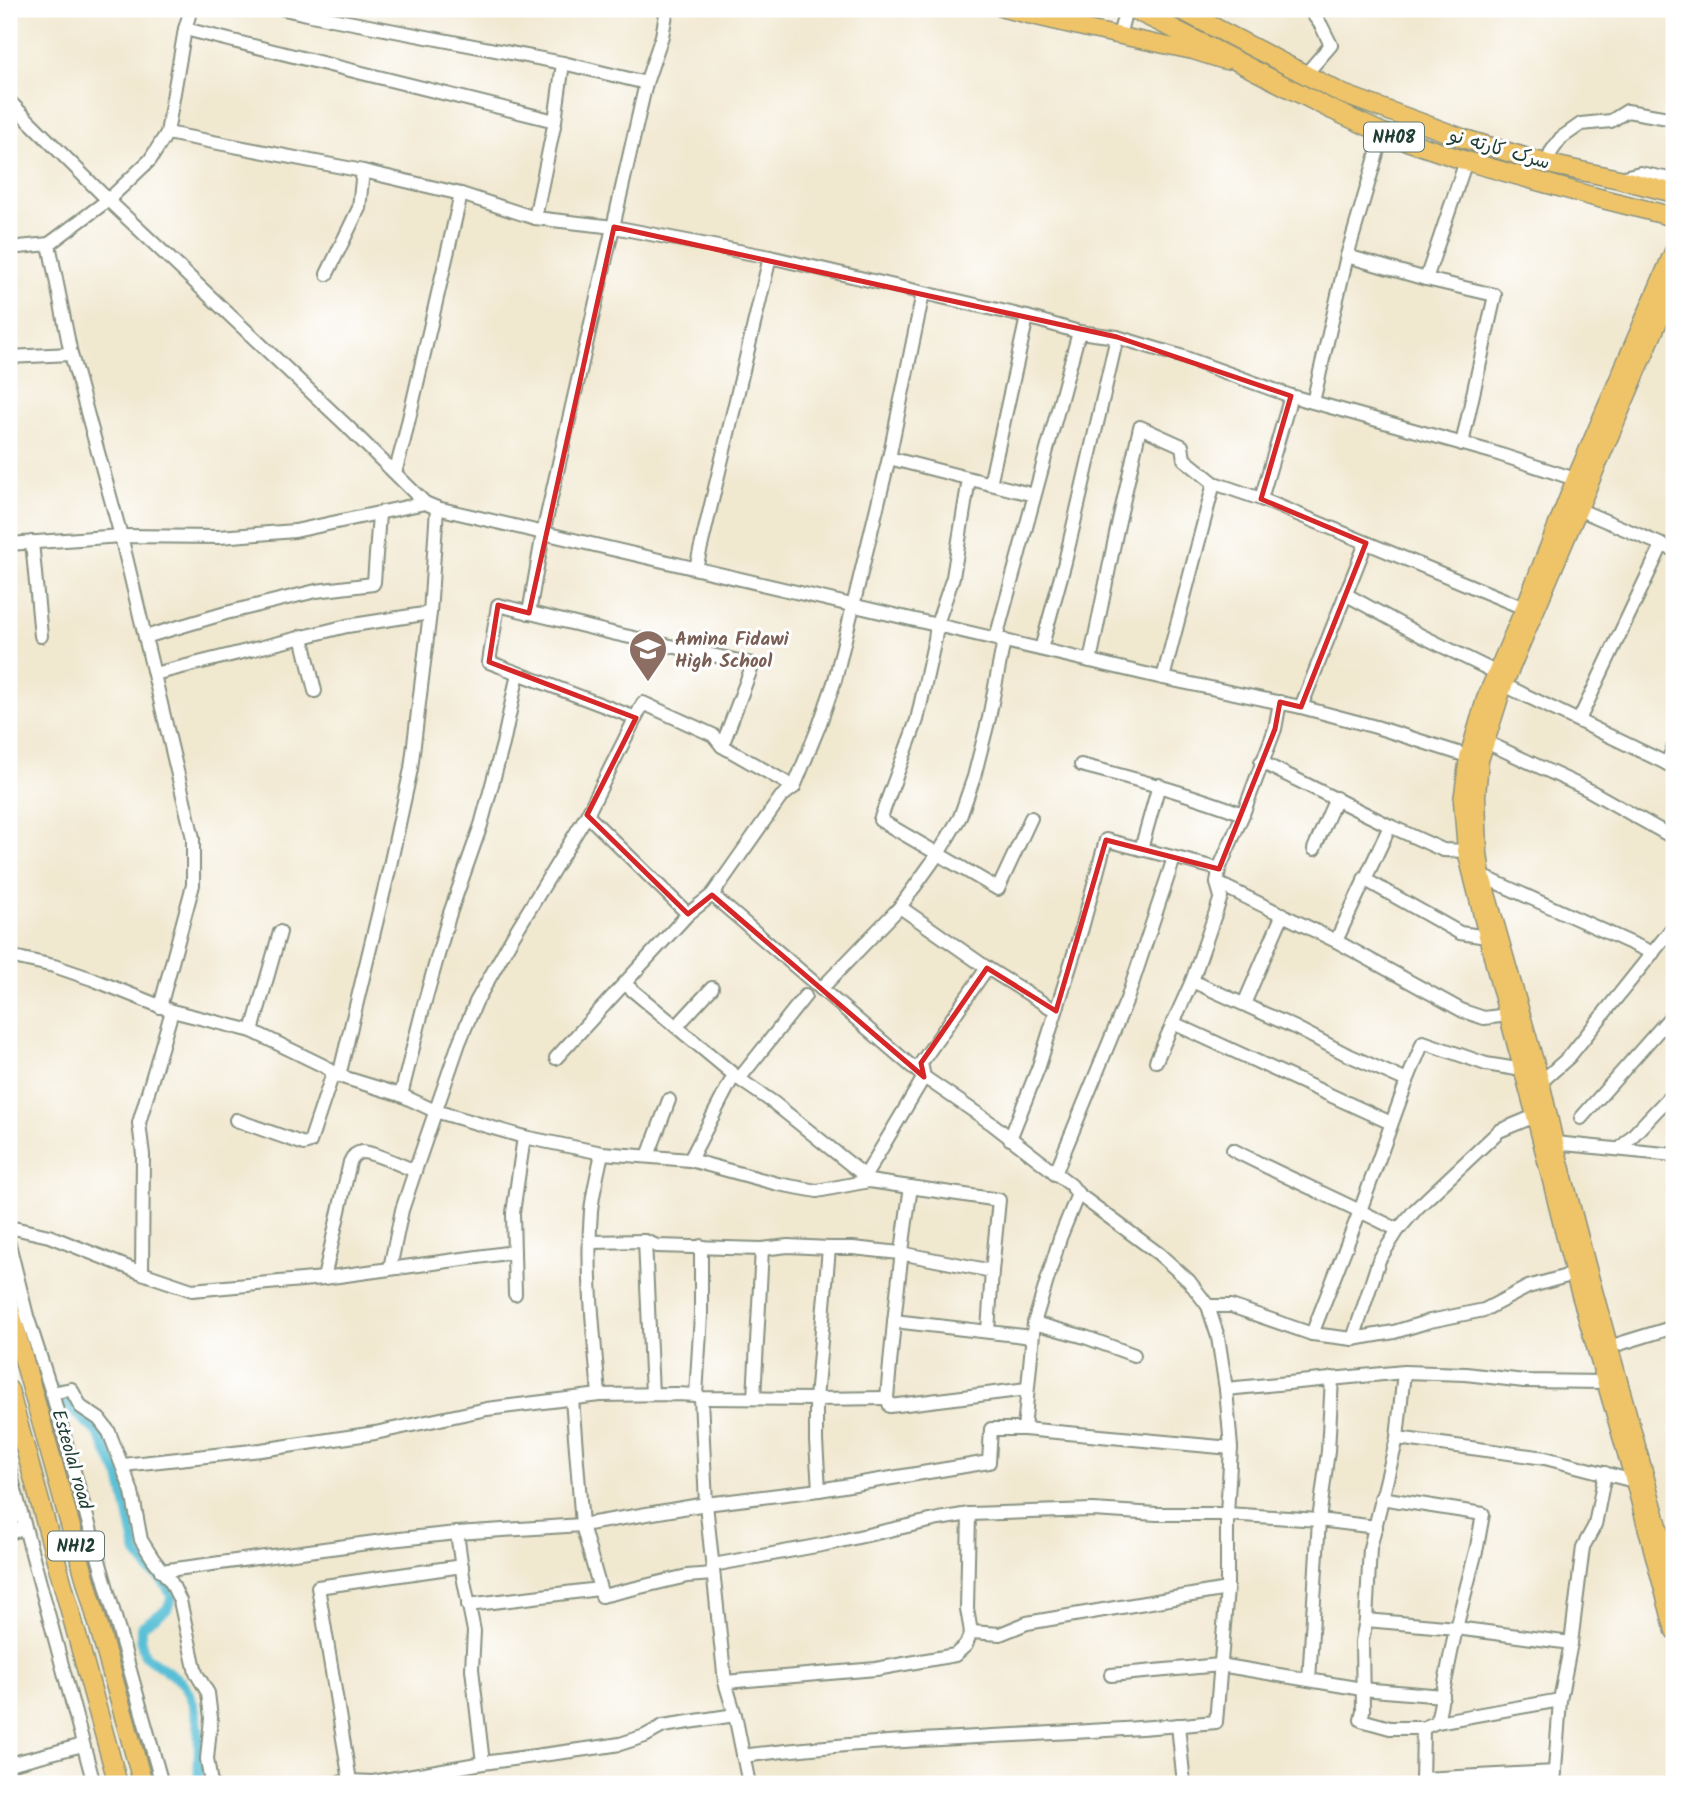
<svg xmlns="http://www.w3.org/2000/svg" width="1683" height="1793" viewBox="0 0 1683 1793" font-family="Kalam,'Playpen Sans Arabic',sans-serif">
<rect width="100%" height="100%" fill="#fff"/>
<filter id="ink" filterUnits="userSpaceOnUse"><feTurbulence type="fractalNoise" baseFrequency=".0143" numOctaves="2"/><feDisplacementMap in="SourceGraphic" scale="14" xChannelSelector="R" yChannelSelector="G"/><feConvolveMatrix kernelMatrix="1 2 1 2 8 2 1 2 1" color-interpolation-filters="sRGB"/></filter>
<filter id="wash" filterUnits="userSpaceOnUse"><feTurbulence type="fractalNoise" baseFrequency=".00686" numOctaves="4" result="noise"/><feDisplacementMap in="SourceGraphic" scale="28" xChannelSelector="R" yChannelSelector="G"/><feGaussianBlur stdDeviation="1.57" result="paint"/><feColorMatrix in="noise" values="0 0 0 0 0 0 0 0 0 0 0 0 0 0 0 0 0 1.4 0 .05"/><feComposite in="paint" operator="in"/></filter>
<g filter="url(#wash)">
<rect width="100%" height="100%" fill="#f1e8d0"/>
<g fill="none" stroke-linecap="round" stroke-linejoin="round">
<path stroke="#59bfd6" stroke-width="10" d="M54 1389 67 1405 98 1433 109 1456 120 1476 137 1554 150 1571 159 1577 167 1587 172 1597 167 1609 141 1627V1642L145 1656C157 1665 171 1672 181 1682 187 1687 190 1695 192 1701 203 1729 197 1756 199 1784"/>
</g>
</g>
<g filter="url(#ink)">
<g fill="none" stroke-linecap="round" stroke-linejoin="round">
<defs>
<g id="minor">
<polyline points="284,9 311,15 563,63 646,83"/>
<polyline points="185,29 555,121"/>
<polyline points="1119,36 1126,9"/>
<polyline points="1305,75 1331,45 1321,25 1309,9"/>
<polyline points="9,101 108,200 347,426 425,503 437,508 1163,678 1301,707 1376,727 1477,759"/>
<polyline points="167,133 363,171 461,194 535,218 614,227 770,257 1027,317 1079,332 1117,337 1180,356 1291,396 1492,452 1575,479"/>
<polyline points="1548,164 1551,152 1561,138 1581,124 1611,121 1627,111 1674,119"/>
<polyline points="1620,178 1640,173 1674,180"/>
<polyline points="535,218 555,121 563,63"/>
<polyline points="49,244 71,354 121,536 193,838 193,885 160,1007"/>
<polyline points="9,248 49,244 108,200 150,160 167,133 185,29 191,9"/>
<polyline points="1347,256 1426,279"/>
<polyline points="327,274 359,208 363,171"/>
<polyline points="9,357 71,354"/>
<polyline points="1313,402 1347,256 1383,133"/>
<polyline points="1462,444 1495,295 1426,279 1466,161"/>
<polyline points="889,458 1034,495"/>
<polyline points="395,473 404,440 461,194"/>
<polyline points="969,479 953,577 937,624 935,639 917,720 880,820 998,889 1031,818"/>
<polyline points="990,484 1027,317"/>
<polyline points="1261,499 1291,396"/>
<polyline points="1580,510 1674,550"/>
<polyline points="32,542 41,636"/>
<polyline points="9,544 121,536 219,537 295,531 425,503"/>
<polyline points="696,568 770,257"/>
<polyline points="1345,594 1422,636 1495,672"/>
<polyline points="529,613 543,533 646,83 662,36 667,9"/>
<polyline points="302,636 315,691"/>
<polyline points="145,637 226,613 316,591 373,584 374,582 379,514"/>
<polyline points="996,638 1079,332"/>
<polyline points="1041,649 1065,562 1117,337"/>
<polyline points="1090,661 1116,534 1140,427 1182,446 1184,459 1214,483 1261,499 1524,608"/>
<polyline points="154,674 347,626 430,613"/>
<polyline points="1163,678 1214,483"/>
<polyline points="1504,685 1674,767"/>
<polyline points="1301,707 1366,543"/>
<polyline points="636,718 489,662 498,605 616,634 753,664 722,746"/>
<polyline points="1579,720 1662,545"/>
<polyline points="1486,742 1587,789 1674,838"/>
<polyline points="1261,762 1390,826 1443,850 1466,851"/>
<polyline points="1667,764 1674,746"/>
<path d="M1081 765C1136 779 1190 794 1243 814"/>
<polyline points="587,815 688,914"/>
<polyline points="1141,849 1159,785"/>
<polyline points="1314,849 1336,798"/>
<polyline points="1482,876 1653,953"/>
<polyline points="1364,879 1460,933 1487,937"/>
<polyline points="1217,883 1336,941 1463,1011 1484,1018 1508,1015"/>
<path d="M712 895 924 1077 991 1123 1071 1185 1078 1194 1159 1254 1189 1281 1208 1306 1218 1337 1226 1389 1231 1448 1227 1514V1589L1216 1722C1058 1737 900 1735 743 1756"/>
<polyline points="900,907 987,968 1056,1011"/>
<polyline points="1336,941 1390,826"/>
<polyline points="9,956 54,966 92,979 172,1011 252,1031 324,1066 339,1076 401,1095 435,1111 524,1137 602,1153 690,1160 778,1184 817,1191 869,1181 999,1200 992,1271 988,1331"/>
<polyline points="1192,981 1296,1028 1344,1053 1407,1081"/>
<polyline points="625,984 739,1079 774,1103 865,1176 869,1181"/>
<polyline points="821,989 900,907 938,854 960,817 974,777 989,718 1004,640"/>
<polyline points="1244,1004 1283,914"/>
<polyline points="1173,1023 1391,1123"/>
<polyline points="677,1026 712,988"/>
<polyline points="252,1031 280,932"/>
<polyline points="556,1058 688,914 712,895 781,797 794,787 819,726 835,680 889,458 923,293"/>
<polyline points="1156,1061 1192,981 1221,897 1217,883 1219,869 1243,814 1275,729 1280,702"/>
<polyline points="339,1076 389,870 411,769 430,613 437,508"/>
<polyline points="739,1079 805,996"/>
<polyline points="1541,1082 1569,1057 1674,926"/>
<polyline points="401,1095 423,1008 449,916 481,825 503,744 518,673"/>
<polyline points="1581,1118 1674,1013"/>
<polyline points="236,1120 304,1144 310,1142 333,1073"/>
<polyline points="1010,1139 1039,1066 1082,928 1106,840 1219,869"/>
<polyline points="1555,1143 1674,1155"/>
<polyline points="1620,1149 1674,1092"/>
<path d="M1233 1150C1287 1178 1344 1202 1398 1230"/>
<polyline points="648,1156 669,1100"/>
<polyline points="690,1160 734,1075"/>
<polyline points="1055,1174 1127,999 1174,858"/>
<polyline points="865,1176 924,1077 921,1063 987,968"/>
<path d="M911 1187C900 1258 893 1327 887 1398L890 1406 1027 1389"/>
<polyline points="9,1227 49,1236 142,1273 192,1290 324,1278 514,1252"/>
<polyline points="645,1241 652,1394"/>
<polyline points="591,1242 645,1241 657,1246 762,1249 788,1246 829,1248 853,1248 900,1253 992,1271"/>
<polyline points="9,1244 27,1316 52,1393 162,1784"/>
<polyline points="390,1268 402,1210 415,1171 459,1043 476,1002 513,936 587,815 643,703 713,735 722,746 794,787"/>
<polyline points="142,1273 143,1155 139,1123 172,1011"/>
<path d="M324 1278 350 1162C352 1157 355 1153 362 1152 373 1152 403 1166 415 1171"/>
<polyline points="515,1294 513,1213 524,1137"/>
<polyline points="1208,1306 1231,1306 1312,1334 1353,1339 1394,1332 1430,1321 1484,1310 1528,1287 1574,1274"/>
<polyline points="894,1321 1032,1337"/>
<polyline points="1034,1323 1085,1337 1134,1355"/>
<polyline points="1312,1334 1360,1211 1407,1081 1423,1042 1486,1064 1523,1070"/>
<polyline points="1353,1339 1379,1260 1398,1230 1416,1209 1499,1131 1535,1116"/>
<polyline points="1609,1347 1674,1327"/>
<polyline points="1404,1372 1397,1438 1370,1548 1366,1620 1362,1641 1363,1711 1361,1720 1390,1728 1423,1728 1437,1722 1560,1700"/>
<polyline points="1226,1389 1404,1372 1466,1374 1524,1381 1605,1382"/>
<polyline points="52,1393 71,1389 81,1407 99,1419 109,1432 132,1492 141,1540 153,1559 171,1582 180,1601 196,1673 208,1693 211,1718 207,1759 211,1784"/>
<path d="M599 1395C594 1334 586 1272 591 1211 593 1192 598 1172 602 1153"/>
<polyline points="696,1395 701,1315 701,1246"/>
<polyline points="701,1398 706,1504 725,1682 735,1715 749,1784"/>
<polyline points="754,1398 762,1249"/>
<polyline points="572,1399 582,1525 602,1596 687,1576 713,1574"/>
<polyline points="1024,1429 1034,1323 1060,1238 1078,1194"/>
<polyline points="1397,1438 1545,1458 1634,1481 1641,1479"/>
<polyline points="123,1465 261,1450 375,1433 487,1409 599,1395 676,1394 696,1395 701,1398 816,1399 887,1398"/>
<polyline points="9,1468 94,1784"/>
<polyline points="819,1490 816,1441 816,1399 829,1248"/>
<polyline points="1381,1498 1483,1514 1477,1547 1456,1628 1437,1722"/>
<polyline points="9,1533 25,1528"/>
<polyline points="457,1533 463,1576 474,1631 472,1669 483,1763"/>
<polyline points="713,1565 827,1544 939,1519 969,1514 1093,1510 1157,1514 1227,1514 1319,1520 1376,1527"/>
<polyline points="161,1571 390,1540 457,1533 582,1525 706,1504 819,1490 989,1462 991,1429 1024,1429 1231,1448"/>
<polyline points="468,1605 599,1589"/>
<polyline points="1366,1620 1456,1628 1571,1643"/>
<polyline points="971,1632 1000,1634 1027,1623 1227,1589"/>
<polyline points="1111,1675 1220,1665 1362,1689 1443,1696"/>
<polyline points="1309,1680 1319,1520 1328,1451 1332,1378"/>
<polyline points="725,1682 876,1669 955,1655 966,1645 971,1632 967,1609 969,1514"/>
<polyline points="1178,1725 1184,1784"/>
<polyline points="9,1764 83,1745"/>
<polyline points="1422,1779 1555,1772"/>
<polyline points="350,1781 318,1587 462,1566"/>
<polyline points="333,1784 350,1781 373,1782 483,1763 601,1747 620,1744 645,1736 663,1726 735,1715"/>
<polyline points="1422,1784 1423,1728"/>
<polyline points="1554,1784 1560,1700 1571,1643 1583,1547 1595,1525 1605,1473"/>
</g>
<g id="major">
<polyline points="1003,9 1092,30 1193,51 1225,61"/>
<polyline points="1674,249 1575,479 1524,608 1485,699 1468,757 1462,801 1466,851 1497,976 1535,1116 1574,1274 1634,1481 1674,1631"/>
<polyline points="1674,286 1504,685 1486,742 1480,760 1477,796 1479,853 1482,876 1541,1082 1555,1143 1588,1269 1674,1580"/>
</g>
<g id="highway">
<polyline points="1132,9 1170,27 1328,108 1383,133 1466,161 1591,196 1674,217"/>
<polyline points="1179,9 1343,94 1465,139 1548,164 1619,179 1674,193"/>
<polyline points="9,1307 143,1784"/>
<polyline points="9,1390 118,1784"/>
</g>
</defs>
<use href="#minor" stroke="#889282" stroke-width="16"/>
<use href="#major" stroke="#889282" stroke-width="19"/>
<use href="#highway" stroke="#889282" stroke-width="21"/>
<use href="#minor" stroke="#fff" stroke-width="12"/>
<use href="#major" stroke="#efc469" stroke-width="16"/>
<use href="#highway" stroke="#efc469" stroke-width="18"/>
</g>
</g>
<path fill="none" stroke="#d62828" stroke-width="5" stroke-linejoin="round" d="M614 227 1117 337 1291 396 1261 499 1366 543 1301 707 1280 702 1275 729 1219 869 1106 840 1056 1011 987 968 921 1063 924 1077 712 895 688 914 587 815 636 718 489 662 498 605 529 613Z"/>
<defs>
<symbol id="school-pin" viewBox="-11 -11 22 30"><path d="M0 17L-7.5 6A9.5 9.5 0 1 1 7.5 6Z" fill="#8d6e63" stroke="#fff"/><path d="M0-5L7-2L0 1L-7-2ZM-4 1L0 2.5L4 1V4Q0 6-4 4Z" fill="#fff"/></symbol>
</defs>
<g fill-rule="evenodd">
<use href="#school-pin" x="626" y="627" width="44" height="60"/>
</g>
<g text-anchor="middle" stroke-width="6" stroke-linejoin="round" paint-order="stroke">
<g fill="#fff" stroke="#627771" stroke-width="2">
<rect x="1364" y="122.5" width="60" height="29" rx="5"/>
<rect x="48" y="1531.5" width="56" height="29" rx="5"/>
</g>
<g font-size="18" font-weight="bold" fill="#1f3d34">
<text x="1394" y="143">NH08</text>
<text x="76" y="1552">NH12</text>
</g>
<g font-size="19" fill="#1f3d34" stroke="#fff">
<text transform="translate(1500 148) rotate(16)" y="7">سرک کارته نو</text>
<text transform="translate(73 1459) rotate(74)" y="7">Esteolal road</text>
</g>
<g font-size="19" font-weight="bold" fill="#785e54" stroke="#fff" text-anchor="start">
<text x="675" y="645">Amina Fidawi<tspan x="675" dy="22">High School</tspan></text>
</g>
</g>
<rect width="1683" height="1793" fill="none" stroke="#fff" stroke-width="35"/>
</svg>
